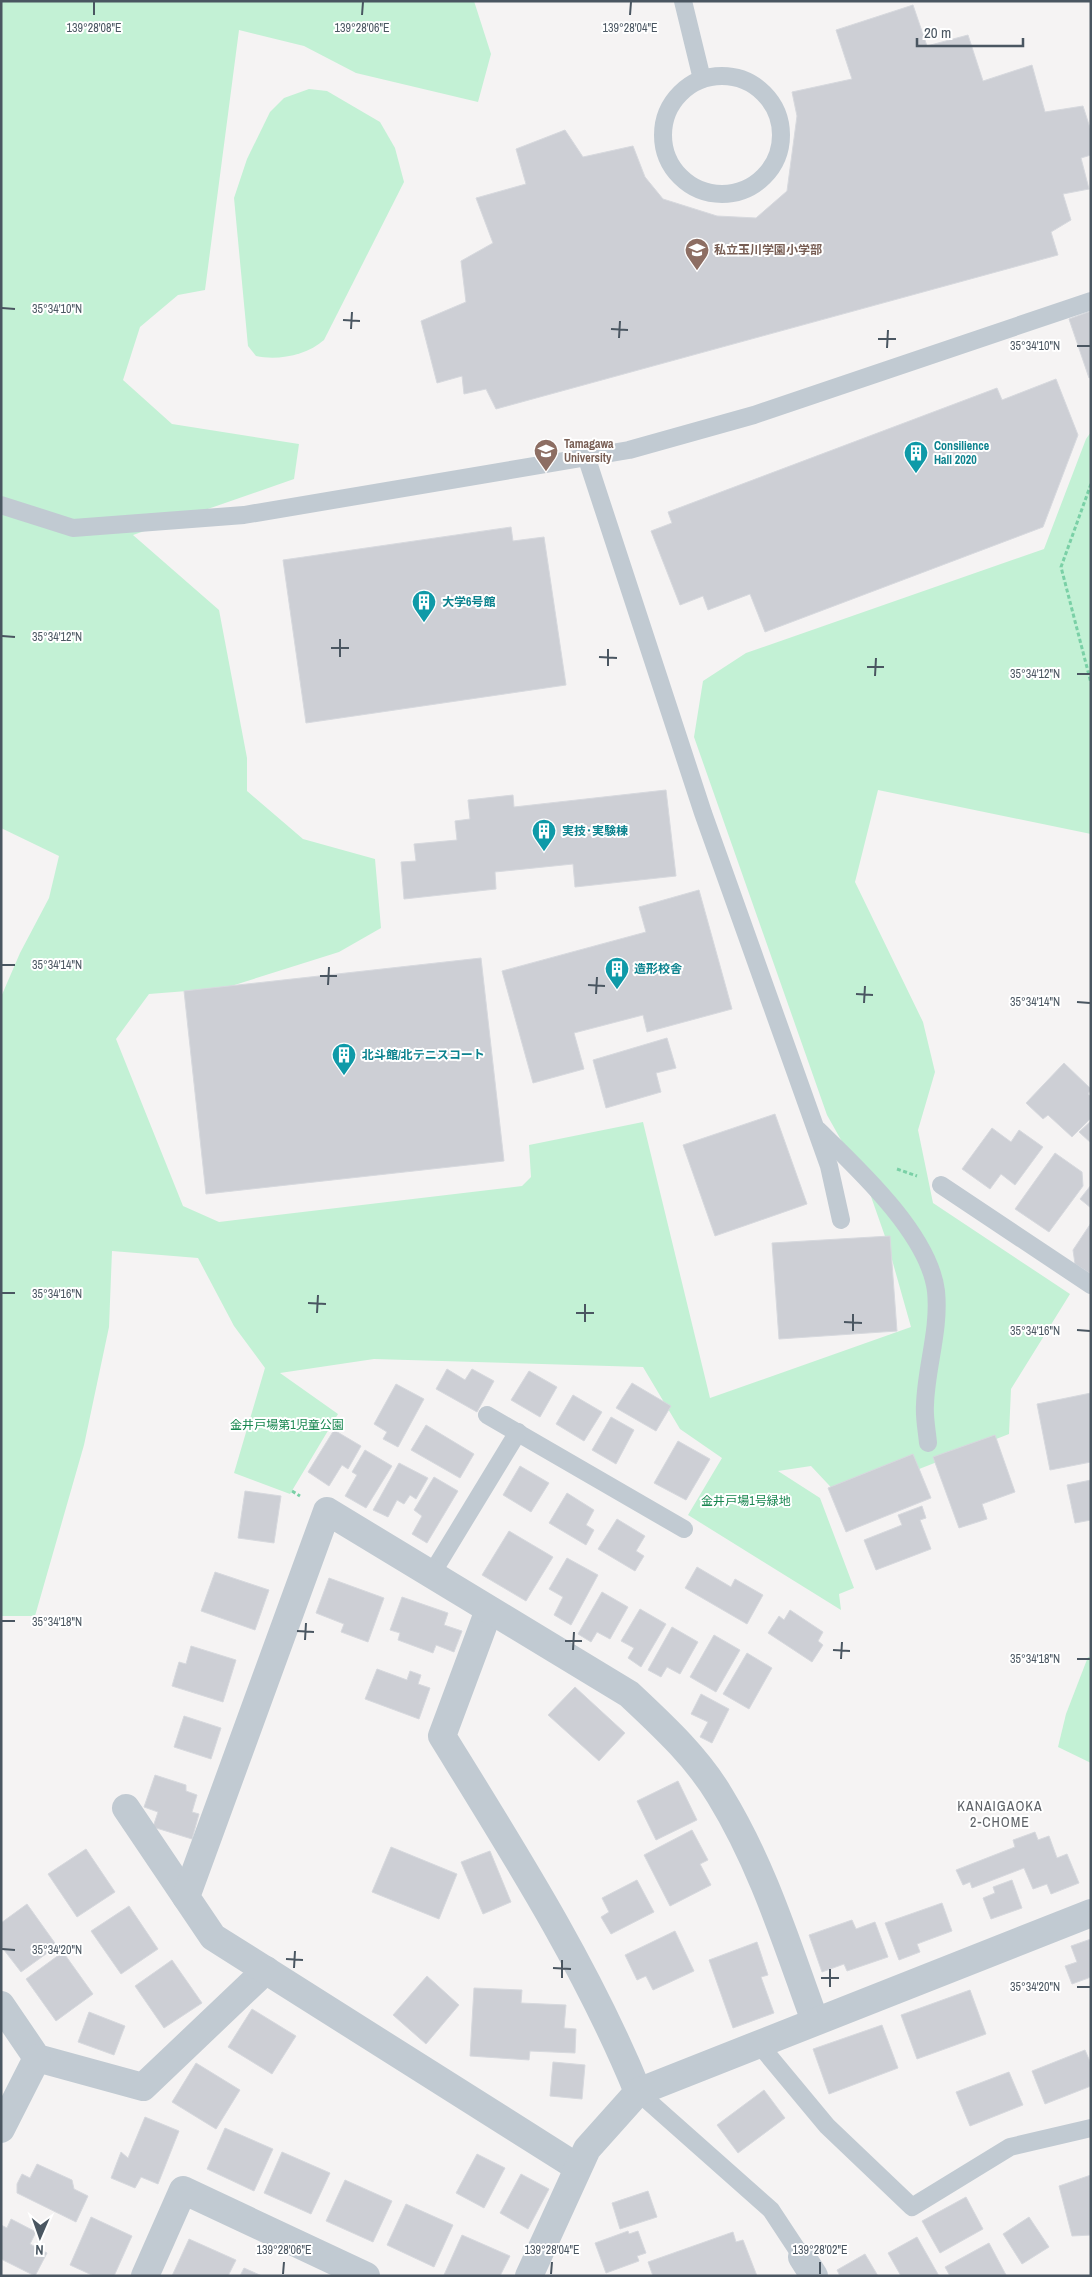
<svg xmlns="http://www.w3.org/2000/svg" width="1092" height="2277" viewBox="0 0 1092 2277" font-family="'Archivo Narrow','Noto Sans JP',sans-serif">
<rect width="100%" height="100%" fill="#f5f3f3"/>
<g fill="#c3f1d5">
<polygon points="1,1 474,1 491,54 478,102 356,73 304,46 239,30 205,290 178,295 140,327 123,380 172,424 299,444 294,479 133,535 219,610 247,758 247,791 303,839 375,859 381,928 339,952 225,988 149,994 116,1039 183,1206 219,1222 522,1186 531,1177 529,1145 643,1122 710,1398 911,1327 887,1242 868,1188 827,1115 694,737 703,681 746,653 1044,549 1086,439 1091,432 1091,834 878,790 855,882 923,1022 935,1072 918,1130 933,1203 1070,1294 1011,1389 1009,1434 842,1499 811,1466 778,1471 820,1498 854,1588 839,1594 841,1610 688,1515 722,1458 680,1429 643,1367 374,1359 280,1373 338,1414 290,1494 234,1473 265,1368 234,1326 198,1258 112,1251 109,1327 84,1445 35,1616 1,1616 1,997 20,953 49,898 59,856 1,828"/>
<path d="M309 89 327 91 380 122 395 148 404 182 324 340C307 355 278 361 256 356L248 346 234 198 247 159 270 112 284 98Z"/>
<polygon points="1088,1657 1091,1657 1091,1763 1058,1747 1066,1714"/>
</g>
<g fill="#cdcfd5" stroke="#d7d9de">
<polygon points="913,5 927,46 968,35 983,81 1032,65 1045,112 1083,106 1091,131 1091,155 1081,158 1089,189 1063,194 1071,220 1051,232 1058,255 496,409 486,389 464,394 462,376 437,383 421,321 466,302 461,261 493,243 476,198 526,184 516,149 565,130 583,157 633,146 645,177 663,199 717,216 756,218 787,191 797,116 792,92 852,79 836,30"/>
<polygon points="1091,311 1091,377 1089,378 1069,319"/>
<polygon points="1056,379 1078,435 1043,527 765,632 750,594 708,610 703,596 680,605 651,531 672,523 668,512 997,388 1002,400"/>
<polygon points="511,527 513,541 544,537 566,685 306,723 283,560"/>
<polygon points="666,790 676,876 575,887 573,864 495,872 496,889 404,899 401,862 416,861 414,844 457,840 455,821 470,819 468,800 513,795 514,807"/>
<polygon points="699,890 732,1009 647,1032 643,1015 574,1033 584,1069 533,1083 502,971 646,932 639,907"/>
<polygon points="481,958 504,1161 206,1194 184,991"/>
<polygon points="667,1038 676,1068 656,1073 661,1092 606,1108 593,1060"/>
<polygon points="1064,1063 1091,1089 1088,1094 1091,1097 1091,1118 1072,1137 1048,1115 1043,1119 1026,1103"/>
<polygon points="775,1114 807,1204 715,1236 683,1145"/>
<polygon points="1091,1121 1091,1143 1079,1132"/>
<polygon points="992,1128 1011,1142 1019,1130 1043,1147 1015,1185 1001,1174 990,1189 962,1169"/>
<polygon points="1055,1153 1082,1172 1083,1186 1049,1232 1015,1209"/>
<polygon points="1091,1185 1091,1208 1080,1199"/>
<polygon points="1091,1223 1091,1274 1075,1264 1073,1250"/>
<polygon points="890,1236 897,1331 779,1339 772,1243"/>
<polygon points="447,1369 465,1380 472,1369 494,1381 477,1412 436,1389"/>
<polygon points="529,1371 557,1387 540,1417 511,1400"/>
<polygon points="632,1383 671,1406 656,1431 616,1408"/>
<polygon points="396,1384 424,1399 398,1447 383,1439 387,1432 374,1424"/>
<polygon points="1091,1393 1091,1462 1050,1470 1037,1404"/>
<polygon points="573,1395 602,1412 584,1441 556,1424"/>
<polygon points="611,1417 634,1430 616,1464 592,1450"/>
<polygon points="426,1425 474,1454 460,1478 411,1450"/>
<polygon points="334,1430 361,1446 348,1469 342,1465 329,1486 308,1472"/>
<polygon points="995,1435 1015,1492 982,1504 987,1519 959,1528 933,1457"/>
<polygon points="678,1441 710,1459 686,1500 654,1483"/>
<polygon points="365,1450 392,1466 366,1508 345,1496 357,1475 352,1472"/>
<polygon points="913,1454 931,1498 846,1532 828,1488"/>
<polygon points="399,1463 428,1478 416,1499 410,1495 404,1504 397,1500 388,1517 373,1510"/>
<polygon points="520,1466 549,1483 531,1512 503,1495"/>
<polygon points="434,1477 458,1491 427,1543 412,1534 422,1516 414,1510"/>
<polygon points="1091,1480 1091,1520 1075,1523 1067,1485"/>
<polygon points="245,1491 281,1496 274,1543 238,1538"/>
<polygon points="567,1493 594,1510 586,1525 594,1530 586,1545 549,1523"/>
<polygon points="922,1506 926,1518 920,1520 931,1549 876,1570 864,1540 902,1525 898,1515"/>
<polygon points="617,1519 645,1536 636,1551 644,1556 635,1571 598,1549"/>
<polygon points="509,1531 553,1557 526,1601 482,1575"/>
<polygon points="567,1558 598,1575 571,1625 554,1615 563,1597 549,1589"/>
<polygon points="697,1567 731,1587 735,1579 763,1595 747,1624 685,1588"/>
<polygon points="215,1572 269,1590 255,1630 201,1611"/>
<polygon points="329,1578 384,1598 368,1642 341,1632 344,1624 316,1613"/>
<polygon points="602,1592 628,1607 610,1639 597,1632 591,1642 578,1634"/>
<polygon points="402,1597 448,1613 444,1625 462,1631 454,1652 436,1645 433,1653 398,1640 400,1633 390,1630"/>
<polygon points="640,1609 666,1624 641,1667 628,1658 634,1648 621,1641"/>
<polygon points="790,1610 823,1632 818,1641 823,1645 812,1662 768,1633 779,1616 784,1620"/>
<polygon points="672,1627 698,1642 680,1674 667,1667 661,1677 648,1670"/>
<polygon points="714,1635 740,1650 716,1692 690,1677"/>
<polygon points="191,1646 236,1660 223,1702 172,1686 179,1662 186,1664"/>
<polygon points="747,1653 772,1668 749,1709 723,1694"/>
<polygon points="377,1669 407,1680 410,1671 421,1675 418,1684 430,1688 419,1719 365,1699"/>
<polygon points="575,1687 625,1733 599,1761 548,1715"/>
<polygon points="701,1694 729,1709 712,1743 700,1737 708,1722 691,1714"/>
<polygon points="184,1716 221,1728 211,1759 174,1747"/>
<polygon points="155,1775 186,1785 186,1791 197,1795 192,1812 199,1814 192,1839 153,1827 158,1812 144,1807"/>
<polygon points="678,1781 697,1820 656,1840 637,1801"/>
<polygon points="692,1830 708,1860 700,1864 711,1885 670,1906 644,1855"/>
<polygon points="1035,1832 1038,1840 1049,1836 1057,1858 1067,1854 1079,1883 1051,1894 1047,1884 1033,1889 1024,1868 972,1888 970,1882 963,1885 956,1870 1015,1847 1013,1840"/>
<polygon points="391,1847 457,1874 439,1919 372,1892"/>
<polygon points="86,1849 115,1892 77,1917 48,1874"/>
<polygon points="490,1851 511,1902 483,1914 461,1862"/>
<polygon points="637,1880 654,1912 611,1934 601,1917 609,1912 602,1898"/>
<polygon points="1012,1880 1022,1908 991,1919 983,1898 995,1893 993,1887"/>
<polygon points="942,1903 952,1931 917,1944 920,1952 899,1960 885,1923"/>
<polygon points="27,1904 57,1946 21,1972 1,1946 1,1923"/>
<polygon points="129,1906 158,1949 121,1974 91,1931"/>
<polygon points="852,1920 856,1929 875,1922 888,1957 847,1971 844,1964 822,1972 809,1935"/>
<polygon points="675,1931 694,1971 653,1990 646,1976 637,1980 625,1955"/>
<polygon points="1091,1939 1091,1977 1072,1984 1065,1966 1077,1962 1071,1946"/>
<polygon points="757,1942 768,1975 761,1977 774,2013 733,2028 709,1960"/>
<polygon points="63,1952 93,1994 56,2021 26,1979"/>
<polygon points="172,1960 202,2003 164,2028 135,1986"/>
<polygon points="427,1976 459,2005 426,2044 393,2015"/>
<polygon points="474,1988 522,1990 521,2003 566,2005 564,2028 576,2029 575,2053 530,2051 529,2060 470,2056"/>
<polygon points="970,1990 986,2034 917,2059 901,2015"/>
<polygon points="252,2009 296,2036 272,2074 228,2047"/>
<polygon points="89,2012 125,2026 114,2055 78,2042"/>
<polygon points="882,2025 898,2068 829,2094 813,2049"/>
<polygon points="1085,2050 1091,2064 1091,2086 1045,2104 1032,2071"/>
<polygon points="553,2062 585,2065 582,2099 550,2096"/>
<polygon points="196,2063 240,2090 216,2129 172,2102"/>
<polygon points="1009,2072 1023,2105 970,2126 956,2092"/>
<polygon points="764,2090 785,2118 738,2153 717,2125"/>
<polygon points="145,2117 179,2131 158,2184 141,2177 135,2188 111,2178 121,2152 128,2158"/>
<polygon points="225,2128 273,2149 254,2191 207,2169"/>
<polygon points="282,2152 330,2173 311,2214 264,2193"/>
<polygon points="477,2154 505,2168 484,2208 456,2193"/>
<polygon points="37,2164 72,2180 74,2189 88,2196 76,2222 17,2193 17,2184 22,2174 30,2178"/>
<polygon points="521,2174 549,2189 528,2229 500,2213"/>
<polygon points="1091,2175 1091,2235 1072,2236 1059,2186"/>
<polygon points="345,2180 392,2201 373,2242 326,2221"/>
<polygon points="648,2191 657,2217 620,2229 612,2203"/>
<polygon points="966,2197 983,2229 940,2253 922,2221"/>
<polygon points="406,2204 453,2225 434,2267 387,2245"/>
<polygon points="91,2217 132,2236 114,2276 94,2276 70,2265"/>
<polygon points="1029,2217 1049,2247 1022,2264 1003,2234"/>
<polygon points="11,2219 36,2232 30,2244 47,2253 35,2276 1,2259 1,2225 7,2228"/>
<polygon points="628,2231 629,2234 638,2231 646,2253 637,2256 639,2261 606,2273 595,2243"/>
<polygon points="733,2232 736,2242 743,2240 757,2276 653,2276 648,2262"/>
<polygon points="462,2235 510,2256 500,2276 444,2275"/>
<polygon points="917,2237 939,2276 901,2276 888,2253"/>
<polygon points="189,2239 236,2260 228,2276 172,2276"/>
<polygon points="989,2243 1006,2275 950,2276 945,2267"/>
<polygon points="865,2254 878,2276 840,2276 837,2270"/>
<polygon points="244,2268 262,2276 240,2276"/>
</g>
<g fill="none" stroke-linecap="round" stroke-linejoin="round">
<g stroke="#7ad0a6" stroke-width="3" stroke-dasharray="4 2.5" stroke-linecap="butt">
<polyline points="1091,484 1061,567 1091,683"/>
<polyline points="897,1169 917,1176"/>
<polyline points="292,1491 300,1496"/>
</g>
<g stroke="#c1cad2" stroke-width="18">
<polyline points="683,1 702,79"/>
<circle cx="722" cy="135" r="59"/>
<polyline points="586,456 703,813 829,1166 841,1220"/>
<polyline points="1,505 73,528 244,515 629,450 754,415 1091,301"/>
<path d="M818 1130C857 1168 929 1234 936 1291 940 1330 926 1367 925 1405 924 1417 927 1431 928 1443"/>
<polyline points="941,1185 1091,1285"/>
<polyline points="487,1415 684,1529"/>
<polyline points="431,1575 518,1432"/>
<polyline points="758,2043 827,2126 912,2207 1010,2147 1091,2128"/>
<polyline points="638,2092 771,2210 802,2257"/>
</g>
<g stroke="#c1cad2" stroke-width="28">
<path d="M489 1610 442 1736C513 1851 587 1967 638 2092"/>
<polyline points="126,1808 186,1897"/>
<polyline points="1,2005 37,2058 143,2087 266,1970"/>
<polyline points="1,2129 37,2058"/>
<path d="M577 2167 213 1937 186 1897 327 1511 629 1694C662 1725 697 1757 720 1796 763 1866 787 1945 815 2021"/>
<polyline points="802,2257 814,2276"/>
<polyline points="145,2276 183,2190 366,2276"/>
<polyline points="529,2276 587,2149 638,2092 1091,1913"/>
</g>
</g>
<path fill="none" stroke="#4a5661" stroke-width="2" d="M94 15V2M362 15 363 2M630 15 631 2M2 308 15 309M343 320 360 321M351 329 352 312M611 329 628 330M619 338 620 321M878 339H896M1077 346H1090M887 348 888 330M2 636 15 637M331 648H349M340 657V639M599 657 617 658M608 666V649M867 667H884M1077 674H1090M875 676 876 658M2 965H15M320 976H337M328 985 329 967M588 985 605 986M596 994 597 977M856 994 873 995M1077 1002 1090 1003M864 1003 865 986M2 1293H15M308 1303 326 1304M317 1313 318 1295M576 1313H594M585 1322V1304M844 1322 862 1323M1077 1330 1090 1331M853 1331V1314M2 1621H15M297 1631 314 1632M305 1640 306 1623M565 1641H582M573 1650 574 1632M833 1650 850 1651M841 1659 842 1642M1077 1659H1090M2 1949 15 1950M286 1959 303 1960M294 1968 295 1951M553 1968 571 1969M562 1978V1960M821 1978H839M830 1987V1969M1077 1987H1090M283 2274 284 2262M551 2274 552 2262M820 2274V2262"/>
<defs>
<symbol id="school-pin" viewBox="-11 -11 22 30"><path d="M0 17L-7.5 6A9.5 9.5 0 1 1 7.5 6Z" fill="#8d6e63" stroke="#fff"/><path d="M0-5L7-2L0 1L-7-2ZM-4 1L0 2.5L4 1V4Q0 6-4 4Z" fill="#fff"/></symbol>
<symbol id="university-pin" viewBox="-11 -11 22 30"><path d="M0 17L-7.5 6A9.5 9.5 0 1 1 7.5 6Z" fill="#8d6e63" stroke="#fff"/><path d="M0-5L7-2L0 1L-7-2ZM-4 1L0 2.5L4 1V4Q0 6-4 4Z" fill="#fff"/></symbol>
<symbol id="building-pin" viewBox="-11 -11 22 30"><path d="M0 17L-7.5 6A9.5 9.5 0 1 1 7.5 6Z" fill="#0f9aa8" stroke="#fff"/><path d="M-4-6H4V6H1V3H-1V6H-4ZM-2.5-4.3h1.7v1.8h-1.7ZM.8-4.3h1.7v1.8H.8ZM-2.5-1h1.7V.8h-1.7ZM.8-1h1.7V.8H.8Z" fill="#fff"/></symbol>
</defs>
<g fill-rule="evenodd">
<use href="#school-pin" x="683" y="236" width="28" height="38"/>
<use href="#university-pin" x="532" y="437" width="28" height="38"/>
<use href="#building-pin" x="902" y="439" width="28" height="38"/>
<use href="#building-pin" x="410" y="588" width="28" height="38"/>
<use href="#building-pin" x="530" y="817" width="28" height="38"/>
<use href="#building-pin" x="603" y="955" width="28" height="38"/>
<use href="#building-pin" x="330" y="1041" width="28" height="38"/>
</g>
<g text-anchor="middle" stroke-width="4" stroke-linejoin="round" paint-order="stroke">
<g font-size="12" font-weight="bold" fill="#785e54" stroke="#fff" text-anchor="start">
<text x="714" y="254">私立玉川学園小学部</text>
<text x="564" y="448">Tamagawa<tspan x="564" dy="14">University</tspan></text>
</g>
<g font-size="12" font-weight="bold" fill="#0d838f" stroke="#fff" text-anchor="start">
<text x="934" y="450">Consilience<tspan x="934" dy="14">Hall 2020</tspan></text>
<text x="442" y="606">大学6号館</text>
<text x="562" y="835">実技･実験棟</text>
<text x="634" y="973">造形校舎</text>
<text x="362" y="1059">北斗館/北テニスコート</text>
</g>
<g font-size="12" fill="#17864f" stroke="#fff">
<text x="287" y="1429">金井戸場第1児童公園</text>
<text x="746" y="1505">金井戸場1号緑地</text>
</g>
<g font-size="14" letter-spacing="1" fill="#5f6368" stroke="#fff">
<text x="1000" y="1811">KANAIGAOKA<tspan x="1000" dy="16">2-CHOME</tspan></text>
</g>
</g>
<g font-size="12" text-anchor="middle" fill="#4a5661" stroke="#fff" stroke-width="4" stroke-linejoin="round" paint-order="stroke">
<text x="94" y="32">139°28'08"E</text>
<text x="362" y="32">139°28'06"E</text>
<text x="630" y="32">139°28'04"E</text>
<text x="57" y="313">35°34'10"N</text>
<text x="1035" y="350">35°34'10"N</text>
<text x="57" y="641">35°34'12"N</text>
<text x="1035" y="678">35°34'12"N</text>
<text x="57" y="969">35°34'14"N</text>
<text x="1035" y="1006">35°34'14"N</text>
<text x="57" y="1298">35°34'16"N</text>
<text x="1035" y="1335">35°34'16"N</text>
<text x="57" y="1626">35°34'18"N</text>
<text x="1035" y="1663">35°34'18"N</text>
<text x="57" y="1954">35°34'20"N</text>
<text x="1035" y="1991">35°34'20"N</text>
<text x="284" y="2254">139°28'06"E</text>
<text x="552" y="2254">139°28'04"E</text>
<text x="820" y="2254">139°28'02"E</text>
</g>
<rect width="1092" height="2277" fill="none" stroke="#4a5661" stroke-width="5"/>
<g transform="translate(40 2237) rotate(182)" stroke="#ffffff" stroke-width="4" paint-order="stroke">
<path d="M0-4L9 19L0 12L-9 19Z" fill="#4a5661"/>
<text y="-8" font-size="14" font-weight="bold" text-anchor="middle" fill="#4a5661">N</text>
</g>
<path d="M917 38v8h106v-8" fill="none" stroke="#4a5661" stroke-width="2.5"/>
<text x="924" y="38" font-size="15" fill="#4a5661" stroke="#ffffff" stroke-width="4" paint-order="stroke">20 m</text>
</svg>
